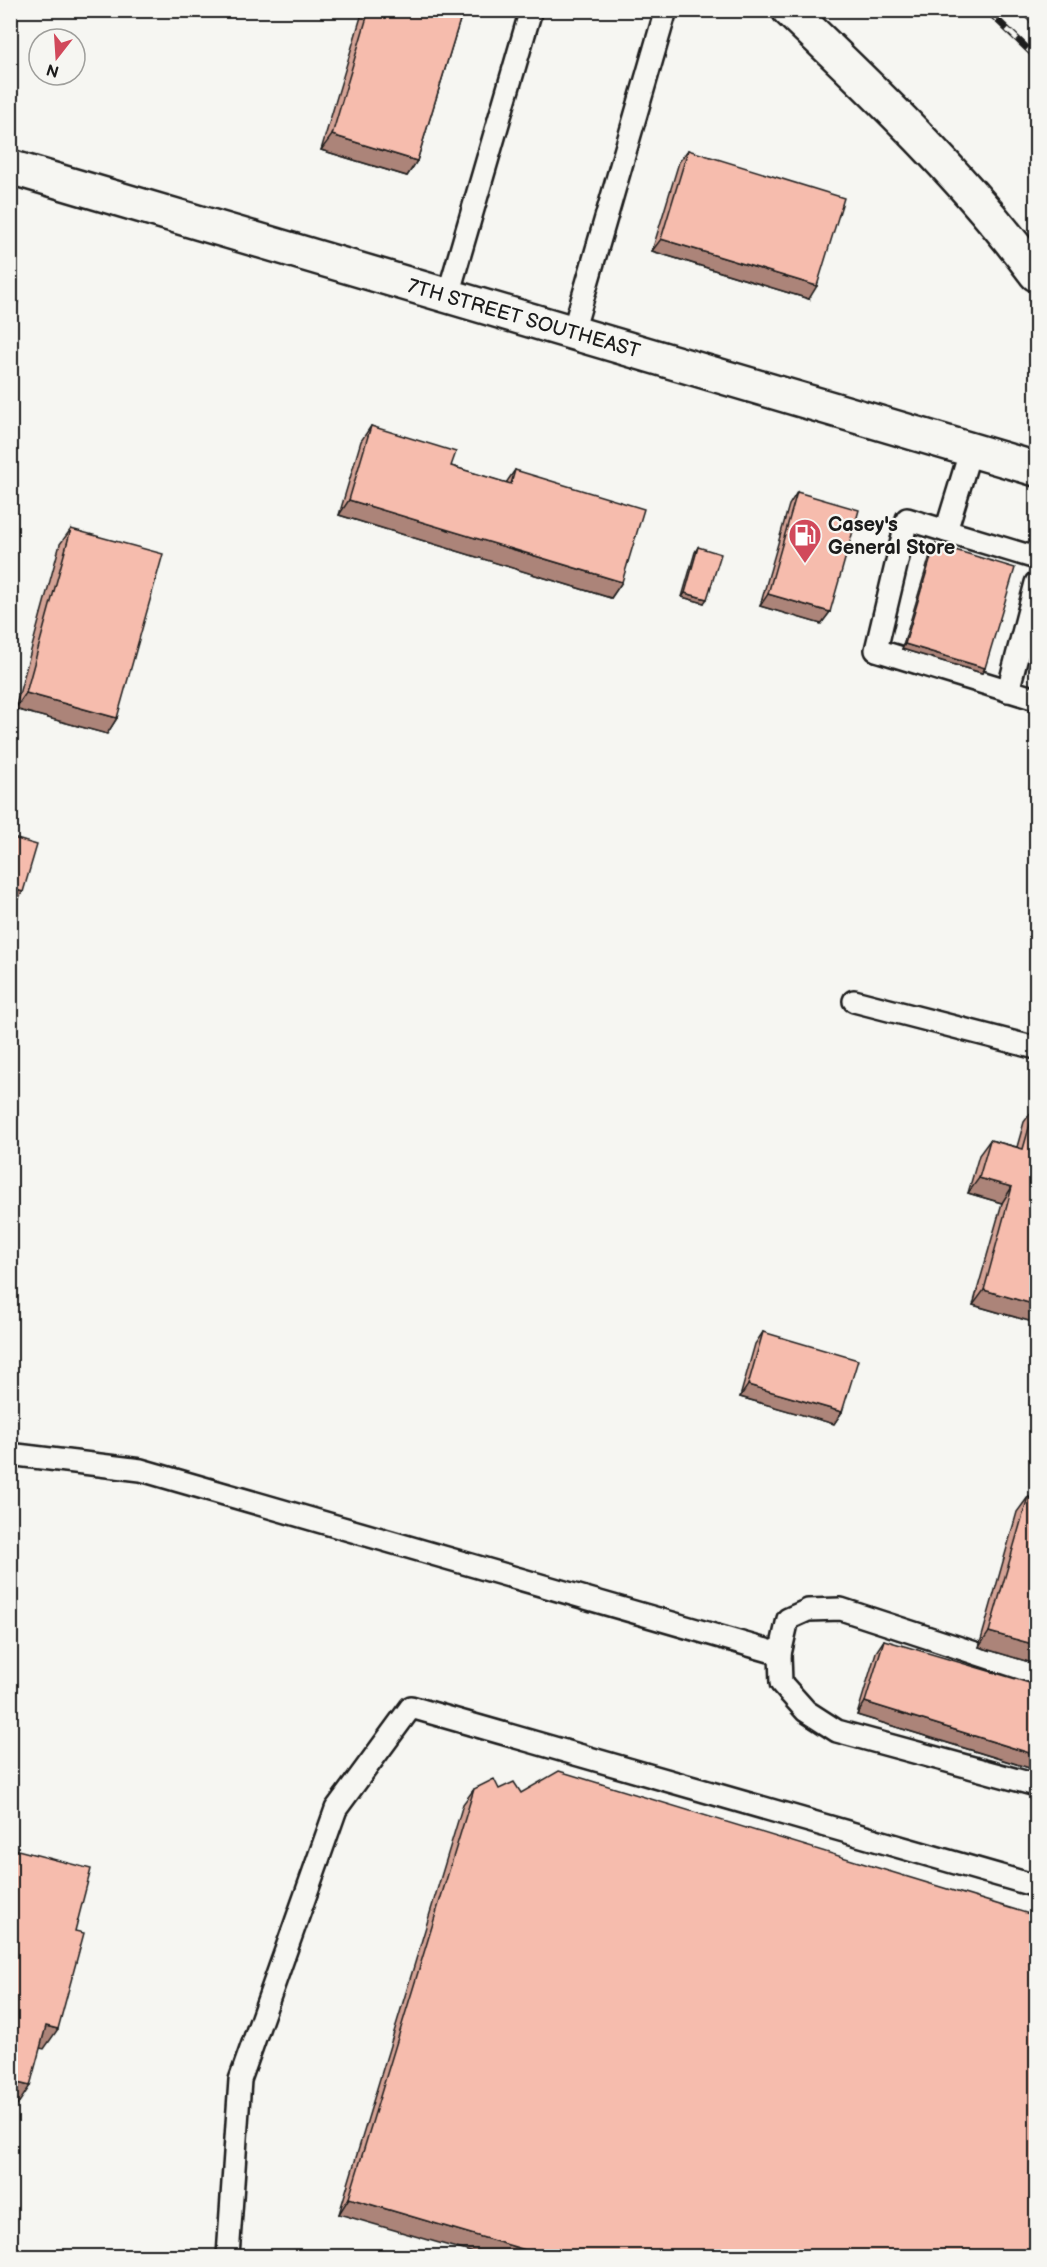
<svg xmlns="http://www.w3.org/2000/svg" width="1047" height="2267" viewBox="0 0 1047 2267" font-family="'Balsamiq Sans',sans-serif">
<rect width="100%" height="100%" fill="#f6f6f2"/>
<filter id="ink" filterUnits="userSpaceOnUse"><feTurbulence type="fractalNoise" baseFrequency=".0167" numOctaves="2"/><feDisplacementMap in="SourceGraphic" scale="12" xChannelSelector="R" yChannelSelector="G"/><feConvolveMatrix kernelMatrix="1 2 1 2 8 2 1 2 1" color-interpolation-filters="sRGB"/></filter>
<g filter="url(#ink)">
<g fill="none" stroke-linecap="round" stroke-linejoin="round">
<defs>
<g id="service">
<polyline points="448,295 531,10"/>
<polyline points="573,332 666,10"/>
<polyline points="971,449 946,531 907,519 876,650 1036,699"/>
<polyline points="946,531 1036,558"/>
<polyline points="1008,691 1036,583"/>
<polyline points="854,1001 1036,1048"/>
<polyline points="17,1455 141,1470 780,1654"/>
<polyline points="1036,1673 841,1609 808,1610 788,1619 780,1654 781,1683 806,1711 837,1731 1036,1785"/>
<polyline points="228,2256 240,2080 336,1809 411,1707 1036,1886"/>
</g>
<polyline id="minor" points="10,167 1036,469"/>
<path id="tertiary" d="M789 10C876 93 965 178 1036 274"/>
</defs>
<use href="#service" stroke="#1c1c1c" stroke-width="26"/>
<use href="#minor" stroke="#1c1c1c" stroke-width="38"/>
<use href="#tertiary" stroke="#1c1c1c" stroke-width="38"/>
<use href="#service" stroke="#f6f6f2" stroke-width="21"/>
<use href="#minor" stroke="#f6f6f2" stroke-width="33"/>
<use href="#tertiary" stroke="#f6f6f2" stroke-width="33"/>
<defs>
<g id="rail">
<polyline points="987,10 1036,57"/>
<polyline points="1022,10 1036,24"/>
</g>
</defs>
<use href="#rail" stroke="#1c1c1c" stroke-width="7"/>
<use href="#rail" stroke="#f6f6f2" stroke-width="4.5" stroke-dasharray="14" stroke-linecap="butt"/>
</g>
<g fill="#d4a295" stroke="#1c1c1c" stroke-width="1.5">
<polygon points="363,10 463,10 417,161 407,176 321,150"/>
<polygon points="688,150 809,299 652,251 679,162"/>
<polygon points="371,426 451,466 506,483 515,470 622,582 611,598 339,515 361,441"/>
<polygon points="797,492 830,612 821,624 760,606 789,505"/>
<polygon points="71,529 117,718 107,734 15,709 60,544"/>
<polygon points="935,544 985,668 982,673 902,649 932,549"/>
<polygon points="698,547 704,603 682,597 695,552"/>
<polygon points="1035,1107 1036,1323 973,1305 1002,1203 968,1193 979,1155 990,1140 1017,1147 1024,1122"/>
<polygon points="763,1332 842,1412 834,1424 740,1397 755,1344"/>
<polygon points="1028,1497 1036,1500 1036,1664 979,1647 1017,1512"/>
<polygon points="884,1640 1036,1770 857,1715 876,1652"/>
<polygon points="474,1789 499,1789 521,1793 1036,1916 339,2214 463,1804"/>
</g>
<g fill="#ac8479" stroke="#1c1c1c" stroke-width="1.5">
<polygon points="332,135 417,161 407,176 321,150"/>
<polygon points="661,239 817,286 809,299 652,251"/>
<polygon points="349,500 622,582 611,598 339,515"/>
<polygon points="685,593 707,599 704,603 682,597"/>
<polygon points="768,594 830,612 821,624 760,606"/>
<polygon points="905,644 985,668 982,673 902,649"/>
<polygon points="26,693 117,718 107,734 15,709"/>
<polygon points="10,888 23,892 17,900 10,898"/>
<polygon points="979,1178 1012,1187 1002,1203 968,1193"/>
<polygon points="984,1290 1036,1305 1036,1323 973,1305"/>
<polygon points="748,1385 842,1412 834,1424 740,1397"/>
<polygon points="989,1632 1036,1645 1036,1664 979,1647"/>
<polygon points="865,1702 1036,1755 1036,1770 857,1715"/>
<polygon points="46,2026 58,2029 44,2049 32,2046"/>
<polygon points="10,2081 30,2086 16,2107 10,2105"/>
<polygon points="349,2198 546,2256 484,2256 339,2214"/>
</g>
<g fill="#f6bcad" stroke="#1c1c1c" stroke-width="1.5">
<polygon points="369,10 463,10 417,161 332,135"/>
<polygon points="688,150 844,198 817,286 661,239"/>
<polygon points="10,299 18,302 10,327"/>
<polygon points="371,426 456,452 451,466 511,484 515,470 644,509 622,582 349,500"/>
<polygon points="797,492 859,510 830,612 768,594"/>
<polygon points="71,529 163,554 117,718 26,693"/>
<polygon points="935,544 1015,568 985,668 905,644"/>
<polygon points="698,547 721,554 707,599 685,593"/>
<polygon points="10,837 37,845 23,892 10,888"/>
<polygon points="1035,1107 1036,1108 1036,1305 984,1290 1012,1187 979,1178 990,1140 1023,1149"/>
<polygon points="763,1332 858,1360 842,1412 748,1385"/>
<polygon points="1028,1497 1036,1500 1036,1645 989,1632"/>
<polygon points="884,1640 1036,1685 1036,1755 865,1702"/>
<polygon points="559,1771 1036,1916 1036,2256 546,2256 349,2198 474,1789 494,1779 499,1789 514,1782 521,1793"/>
<polygon points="10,1848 91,1869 75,1931 84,1933 58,2029 46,2026 30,2086 10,2081"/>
</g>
</g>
<defs>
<symbol id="fuel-pin" viewBox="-11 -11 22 30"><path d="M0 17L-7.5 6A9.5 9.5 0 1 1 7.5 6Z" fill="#d1495b" stroke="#f6f6f2"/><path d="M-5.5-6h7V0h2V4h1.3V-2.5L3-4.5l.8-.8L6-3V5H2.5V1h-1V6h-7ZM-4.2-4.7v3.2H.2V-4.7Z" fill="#fff"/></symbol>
</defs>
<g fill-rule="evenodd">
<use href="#fuel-pin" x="786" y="516" width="38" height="52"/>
</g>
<g text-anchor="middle" stroke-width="4.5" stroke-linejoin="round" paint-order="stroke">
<g font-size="20" fill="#1c1c1c" stroke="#f6f6f2">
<text transform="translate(524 318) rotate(16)" y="7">7TH STREET SOUTHEAST</text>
</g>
<g font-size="20" font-weight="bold" fill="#1c1c1c" stroke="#f6f6f2" text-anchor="start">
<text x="828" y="531">Casey's<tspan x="828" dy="23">General Store</tspan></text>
</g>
</g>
<rect width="1047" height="2267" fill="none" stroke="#f6f6f2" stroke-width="36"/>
<rect x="18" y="18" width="1011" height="2231" fill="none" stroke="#1c1c1c" stroke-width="2" filter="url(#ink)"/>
<g transform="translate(57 57) rotate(197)"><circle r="28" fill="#f6f6f2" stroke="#9f9f9c" stroke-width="1.5"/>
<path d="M0-4.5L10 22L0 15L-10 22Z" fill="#d1495b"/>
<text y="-9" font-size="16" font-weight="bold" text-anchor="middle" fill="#1c1c1c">N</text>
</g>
</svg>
